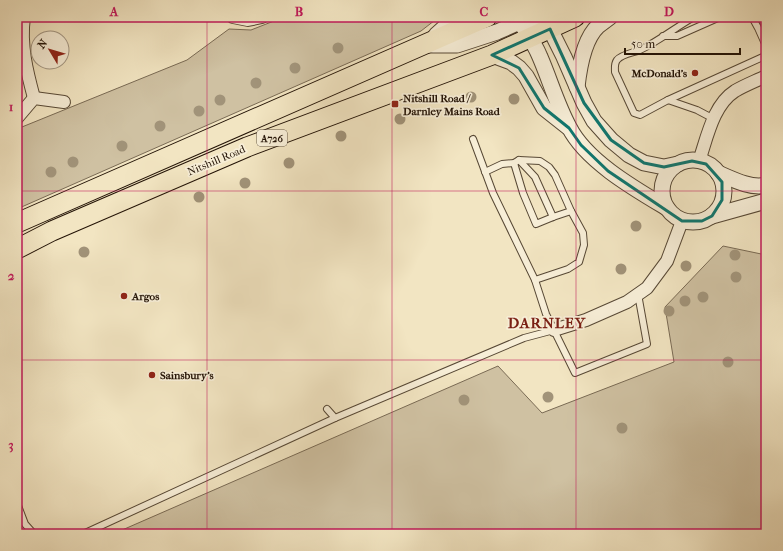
<svg xmlns="http://www.w3.org/2000/svg" width="783" height="551" viewBox="0 0 783 551" font-family="'IM FELL French Canon',serif">
<rect width="100%" height="100%" fill="#f2e5c2"/>
<filter id="stains"><feTurbulence type="fractalNoise" baseFrequency=".005" numOctaves="4"/><feColorMatrix values="0 0 0 0 .2 0 0 0 0 .09 0 0 0 0 .02 0 0 0 .5 -.17"/></filter>
<radialGradient id="worn" r=".72"><stop offset=".6" stop-color="#630" stop-opacity="0"/><stop offset="1" stop-color="#630" stop-opacity=".3"/></radialGradient>
<g fill="#cfc1a2" stroke="#796a54">
<polygon points="284,17 439,17 421,31 17,209 17,129 187,60 229,29 251,30"/>
<polygon points="723,246 766,255 766,534 113,534 498,366 542,413 674,362 665,307"/>
</g>
<g fill="none" stroke-linecap="round" stroke-linejoin="round">
<defs>
<g id="service">
<path d="M694 17C676 27 659 41 640 50 633 53 622 54 617 60 614 64 615 68 615 72L634 113 640 115 668 100 697 110 714 119"/>
<polyline points="752,17 758,28 766,46"/>
<polyline points="761,17 766,28"/>
<polyline points="663,36 677,36 720,17"/>
<polyline points="668,100 765,56 766,53"/>
<polyline points="473,139 493,193 535,280 546,314 575,373 647,344 638,294"/>
<polyline points="519,160 535,177 553,217"/>
<polyline points="514,163 523,193 536,224 553,217 571,211"/>
<polyline points="485,172 502,164 514,163 519,160 540,161 549,167 555,175 571,211 583,233 584,245 579,262 568,269 535,280"/>
<polyline points="327,409 335,418 524,338 554,330"/>
<polyline points="17,503 25,524 34,534"/>
<polyline points="83,534 335,418"/>
</g>
<g id="minor">
<path d="M24 17C20 45 27 72 34 98"/>
<polyline points="233,17 248,20 262,17"/>
<polyline points="17,118 34,98 64,102"/>
<path d="M699 161C707 138 713 105 735 91 745 85 756 81 766 76"/>
<polyline points="554,330 586,320 627,302 647,288 667,261 682,221"/>
</g>
<g id="tertiary">
<path d="M517 17C525 30 534 42 540 57 550 80 557 105 569 127 586 161 635 189 667 208"/>
<polyline points="543,17 550,29 564,57 584,103 594,121 611,140 629,155 644,163 664,167 678,164"/>
<polyline points="436,35 456,17"/>
<polyline points="426,45 457,45 497,32 524,20 533,20 550,29"/>
<polyline points="492,55 511,62 519,68 526,76 544,108 568,127"/>
<path d="M577 87C579 69 584 39 598 26 602 23 606 20 610 17"/>
<circle cx="693" cy="191" r="31"/>
<path d="M718 173C732 179 751 189 766 185"/>
<polyline points="712,216 766,201"/>
</g>
<g id="primary">
<polyline points="17,223 487,17"/>
<polyline points="17,249 52,231 247,147 492,55 575,17"/>
</g>
</defs>
<use href="#service" stroke="#574835" stroke-width="8"/>
<use href="#minor" stroke="#574835" stroke-width="14"/>
<use href="#tertiary" stroke="#574835" stroke-width="17"/>
<use href="#primary" stroke="#231306" stroke-width="21"/>
<use href="#service" stroke="#f7eed7" stroke-width="6"/>
<use href="#minor" stroke="#f7eed7" stroke-width="12"/>
<use href="#tertiary" stroke="#f7eed7" stroke-width="15"/>
<use href="#primary" stroke="#f2e5c2" stroke-width="19"/>
</g>
<g fill="#a19379">
<circle cx="338" cy="48" r="5.5"/>
<circle cx="295" cy="68" r="5.5"/>
<circle cx="256" cy="83" r="5.5"/>
<circle cx="471" cy="97" r="5.5"/>
<circle cx="514" cy="99" r="5.5"/>
<circle cx="220" cy="100" r="5.5"/>
<circle cx="199" cy="111" r="5.5"/>
<circle cx="400" cy="119" r="5.5"/>
<circle cx="160" cy="126" r="5.5"/>
<circle cx="341" cy="136" r="5.5"/>
<circle cx="122" cy="146" r="5.5"/>
<circle cx="73" cy="162" r="5.5"/>
<circle cx="289" cy="163" r="5.5"/>
<circle cx="51" cy="172" r="5.5"/>
<circle cx="245" cy="183" r="5.5"/>
<circle cx="199" cy="197" r="5.5"/>
<circle cx="636" cy="226" r="5.5"/>
<circle cx="84" cy="252" r="5.5"/>
<circle cx="735" cy="255" r="5.5"/>
<circle cx="686" cy="266" r="5.5"/>
<circle cx="621" cy="269" r="5.5"/>
<circle cx="736" cy="277" r="5.5"/>
<circle cx="703" cy="297" r="5.5"/>
<circle cx="685" cy="301" r="5.5"/>
<circle cx="669" cy="311" r="5.5"/>
<circle cx="728" cy="362" r="5.5"/>
<circle cx="548" cy="397" r="5.5"/>
<circle cx="464" cy="400" r="5.5"/>
<circle cx="622" cy="428" r="5.5"/>
</g>
<path fill="none" stroke="#0f766e" stroke-width="3" stroke-linejoin="round" d="M550 29 584 103 611 140 644 163 664 167 692 161 706 164 722 182V200L712 216 702 221H682L608 171 581 145 569 128 544 108 519 68 492 55Z"/>
<path fill="none" stroke="#c2185b" stroke-width="1" stroke-opacity="0.55" d="M207 17V534M392 17V534M576 17V534M17 191H766M17 360H766"/>
<g fill="#8f2418" stroke="#f7eed7" stroke-width="1.5">
<circle cx="695" cy="73" r="4"/>
<rect x="391" y="100" width="8" height="8" rx="2"/>
<circle cx="124" cy="296" r="4"/>
<circle cx="152" cy="375" r="4"/>
</g>
<g text-anchor="middle" stroke-width="3.5" stroke-linejoin="round" paint-order="stroke">
<rect fill="#f7eed7" stroke="#635545" stroke-width="1" x="257" y="130" width="30" height="16" rx="3"/>
<g font-size="10" font-weight="bold" fill="#231306">
<text x="272" y="142">A726</text>
</g>
<g font-size="11" font-weight="bold" fill="#231306" stroke="#f7eed7" text-anchor="start">
<text x="687" y="77" text-anchor="end">McDonald's</text>
<text x="403" y="102">Nitshill Road /<tspan x="403" dy="13">Darnley Mains Road</tspan></text>
<text x="132" y="300">Argos</text>
<text x="160" y="379">Sainsbury's</text>
</g>
<g font-size="11" fill="#231306" stroke="#f7eed7">
<text transform="translate(216 160) rotate(-23)" y="4">Nitshill Road</text>
</g>
<g font-size="15" font-weight="bold" letter-spacing="1" fill="#7a1f14" stroke="#f7eed7">
<text x="547" y="328">DARNLEY</text>
</g>
</g>
<rect width="783" height="551" fill="none" stroke="#f2e5c2" stroke-width="44"/>
<g transform="translate(50 50) rotate(308)"><circle r="19" fill="#f7eed7" stroke="#a29683"/>
<path d="M0-3L7 15L0 10L-7 15Z" fill="#8f2418"/>
<text y="-6" font-size="11" font-weight="bold" text-anchor="middle" fill="#231306">N</text>
</g>
<path d="M625 48v6h115v-6" fill="none" stroke="#231306" stroke-width="2"/>
<text x="631" y="48" font-size="12" fill="#231306" stroke="#f7eed7" stroke-width="3" paint-order="stroke">50 m</text>
<rect x="22" y="22" width="739" height="507" fill="none" stroke="#c2185b" stroke-width="1.5"/>
<g font-size="13" text-anchor="middle" font-weight="bold" fill="#c2185b">
<text x="114" y="16">A</text>
<text x="299" y="16">B</text>
<text x="484" y="16">C</text>
<text x="669" y="16">D</text>
<text x="11" y="111">1</text>
<text x="11" y="280">2</text>
<text x="11" y="449">3</text>
</g>
<rect width="100%" height="100%" filter="url(#stains)"/>
<rect width="100%" height="100%" fill="url(#worn)"/>
</svg>
